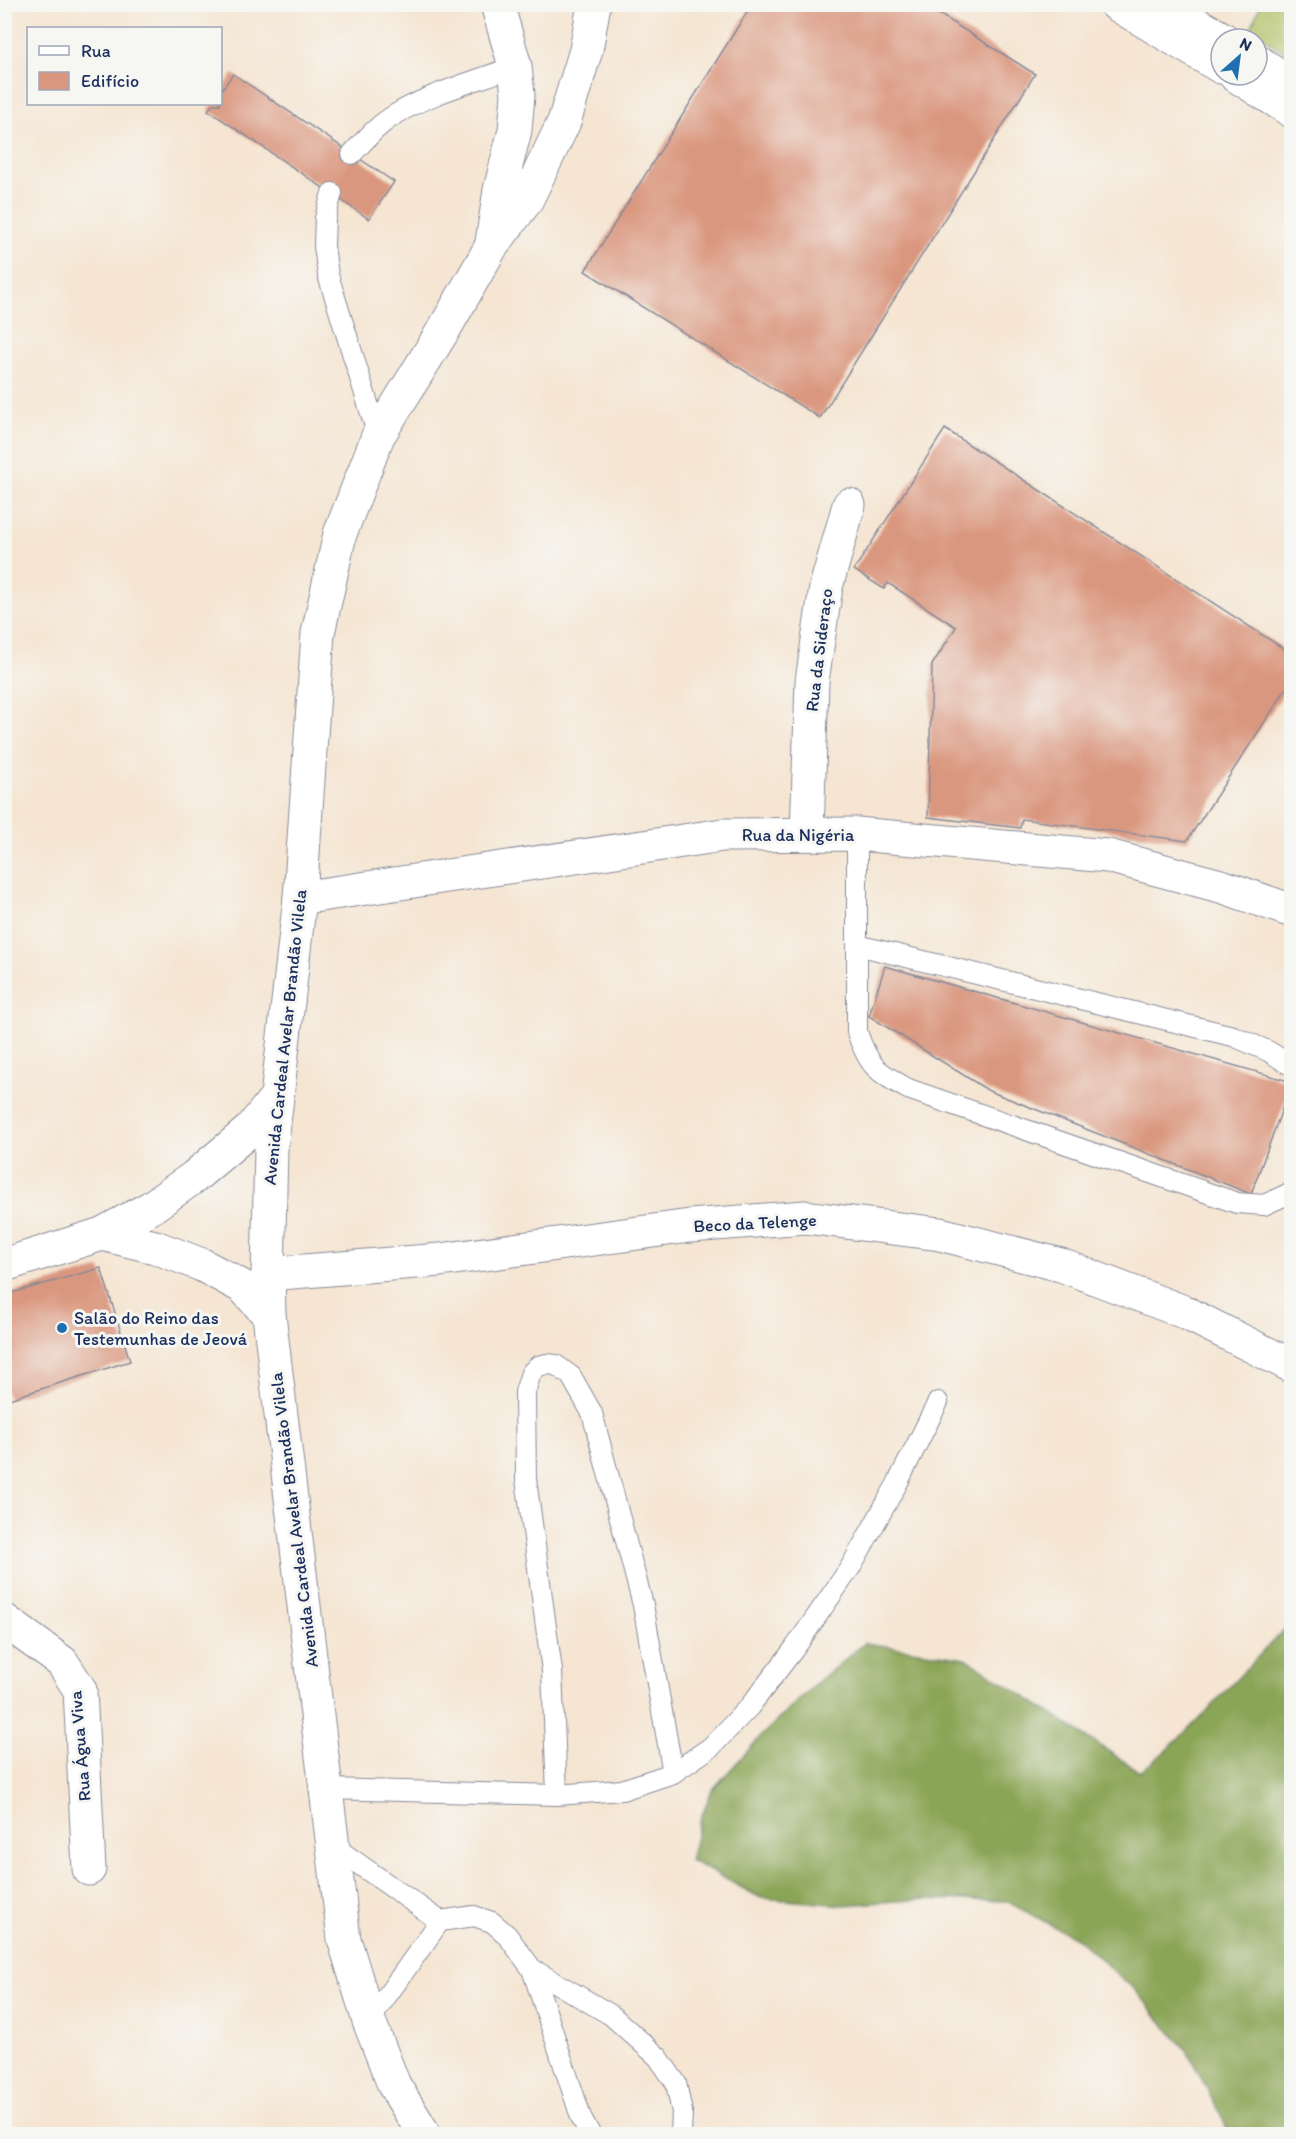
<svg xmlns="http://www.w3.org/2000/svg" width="1296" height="2139" viewBox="0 0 1296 2139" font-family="Itim,sans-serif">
<rect width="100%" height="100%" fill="#f6f6f2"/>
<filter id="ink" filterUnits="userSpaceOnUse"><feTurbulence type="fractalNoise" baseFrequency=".0167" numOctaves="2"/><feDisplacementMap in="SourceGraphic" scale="12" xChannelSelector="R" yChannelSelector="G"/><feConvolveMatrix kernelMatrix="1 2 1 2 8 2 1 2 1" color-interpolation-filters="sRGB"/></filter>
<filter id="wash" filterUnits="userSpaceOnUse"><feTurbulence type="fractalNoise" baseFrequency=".008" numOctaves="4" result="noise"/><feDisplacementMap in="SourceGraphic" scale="24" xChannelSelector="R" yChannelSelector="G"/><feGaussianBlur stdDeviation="1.35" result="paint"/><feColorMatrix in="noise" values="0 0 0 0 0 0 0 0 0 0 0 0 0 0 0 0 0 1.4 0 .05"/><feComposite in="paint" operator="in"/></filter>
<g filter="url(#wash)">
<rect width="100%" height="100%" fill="#f5e5d2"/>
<polygon fill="#afbe61" stroke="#657660" stroke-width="1.5" points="1260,5 1291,5 1291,57 1251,29"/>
<path fill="#8ba557" stroke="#536a5a" stroke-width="1.5" d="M1291 1623V2134H1227L1224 2121 1187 2051 1136 1991 1078 1939 1006 1901 925 1899 843 1905 761 1898 690 1860 701 1817 712 1790 764 1733 821 1679 865 1643 966 1658 1140 1772C1196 1729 1240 1672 1291 1623Z"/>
<g id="blocks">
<g fill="#da977f">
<polygon points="752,4 923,4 1035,74 820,418 585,271"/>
<polygon points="233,74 394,182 369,219 208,110 213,104 220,104 220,92"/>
<polygon points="945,429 1292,654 1292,680 1187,841 1022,819 1020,828 928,817 932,665 956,627 888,583 884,589 854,570"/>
<polygon points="885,966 1292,1082 1251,1194 989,1091 869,1016"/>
<polygon points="101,1268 130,1361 9,1399 4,1388 4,1295"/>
</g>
</g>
</g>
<g filter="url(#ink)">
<use href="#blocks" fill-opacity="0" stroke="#888a98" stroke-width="1.5"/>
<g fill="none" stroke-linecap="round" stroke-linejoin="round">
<defs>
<g id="service">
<path d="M352 154C365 140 377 126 393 116 427 94 477 81 515 66"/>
<polyline points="332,193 325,218 324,246 328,275 378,436"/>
<path d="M857 834V1032C869 1067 876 1071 908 1089L1237 1203 1264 1205 1292 1192"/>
<polyline points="857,945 1233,1036 1268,1051 1292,1066"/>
<polyline points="326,1789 557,1795 622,1790 673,1773 711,1747 750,1706 794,1649 850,1568 897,1484 938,1402"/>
<polyline points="557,1795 552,1671 526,1479 525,1392 531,1373 538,1366 547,1364 556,1365 571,1376 592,1413 643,1605 673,1773"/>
<polyline points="333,1846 440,1921"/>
<polyline points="532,1969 611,2015 658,2057 676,2083 682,2112 681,2134"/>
<polyline points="369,2021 440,1921 474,1916 492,1922 507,1935 532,1969 581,2117 590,2134"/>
</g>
<g id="minor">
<polyline points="807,834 812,681 826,587 849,505"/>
<polyline points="300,898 723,835 857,834 1108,856 1224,887 1292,911"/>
<polyline points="102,1234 155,1247 202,1265 243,1287 269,1315"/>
<polyline points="4,1265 102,1234 150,1208 194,1177 251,1129 277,1096"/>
<polyline points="268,1274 440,1260 690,1226 805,1217 940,1234 1061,1265 1184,1312 1292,1366"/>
<polyline points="4,1620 62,1662 80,1690 89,1869"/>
</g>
<g id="secondary">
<polyline points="492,242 500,190 515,130 518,95 515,66 497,4"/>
<polyline points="424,2134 394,2085 369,2021 344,1939 269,1315 268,1274 271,1149 300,898 318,633 340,534 378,436 446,326 491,247 526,201 564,122 586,50 594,4"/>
</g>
<g id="primary">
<polyline points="1116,4 1221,67"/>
<polyline points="1162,4 1223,39"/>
<polyline points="1257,61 1292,84"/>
<polyline points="1235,75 1292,111"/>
</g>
</defs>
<use href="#service" stroke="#888a98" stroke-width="22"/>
<use href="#minor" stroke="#888a98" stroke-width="35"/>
<use href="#secondary" stroke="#888a98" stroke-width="35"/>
<use href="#primary" stroke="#888a98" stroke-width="35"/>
<use href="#service" stroke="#fff" stroke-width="20"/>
<use href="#minor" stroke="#fff" stroke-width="33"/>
<use href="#secondary" stroke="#fff" stroke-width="33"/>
<use href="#primary" stroke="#fff" stroke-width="33"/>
</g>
</g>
<circle fill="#1f6fb2" stroke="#f6f6f2" stroke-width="2" cx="62" cy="1328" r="6"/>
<g text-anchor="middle" stroke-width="6" stroke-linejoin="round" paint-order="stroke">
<g font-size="18" fill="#1b2f5e" stroke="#f6f6f2">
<text transform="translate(819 650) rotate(-83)" y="6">Rua da Sideraço</text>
<text x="798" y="841">Rua da Nigéria</text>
<text transform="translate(285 1037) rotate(-84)" y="6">Avenida Cardeal Avelar Brandão Vilela</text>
<text transform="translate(755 1223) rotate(-3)" y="6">Beco da Telenge</text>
<text transform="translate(294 1520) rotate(-97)" y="6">Avenida Cardeal Avelar Brandão Vilela</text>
<text transform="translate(80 1746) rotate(-95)" y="6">Rua Água Viva</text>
</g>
<g font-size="18" fill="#1b2f5e" stroke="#f6f6f2" text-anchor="start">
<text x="74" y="1324">Salão do Reino das<tspan x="74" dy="21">Testemunhas de Jeová</tspan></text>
</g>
</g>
<rect width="1296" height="2139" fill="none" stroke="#f6f6f2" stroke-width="24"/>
<rect x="27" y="27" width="195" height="78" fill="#f6f6f2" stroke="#9ea6b7" stroke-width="1.5"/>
<rect x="39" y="46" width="30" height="9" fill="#ffffff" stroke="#9ea6b7" stroke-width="1.5"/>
<text x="81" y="57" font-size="18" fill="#1b2f5e">Rua</text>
<rect x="39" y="72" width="30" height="18" fill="#da977f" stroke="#9ea6b7" stroke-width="1.5"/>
<text x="81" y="87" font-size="18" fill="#1b2f5e">Edifício</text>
<g transform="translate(1239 57) rotate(28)"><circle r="28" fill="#f6f6f2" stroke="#9ea6b7" stroke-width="1.5"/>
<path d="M0-4.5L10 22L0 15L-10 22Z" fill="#1f6fb2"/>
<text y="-9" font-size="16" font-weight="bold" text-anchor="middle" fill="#1b2f5e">N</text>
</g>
</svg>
